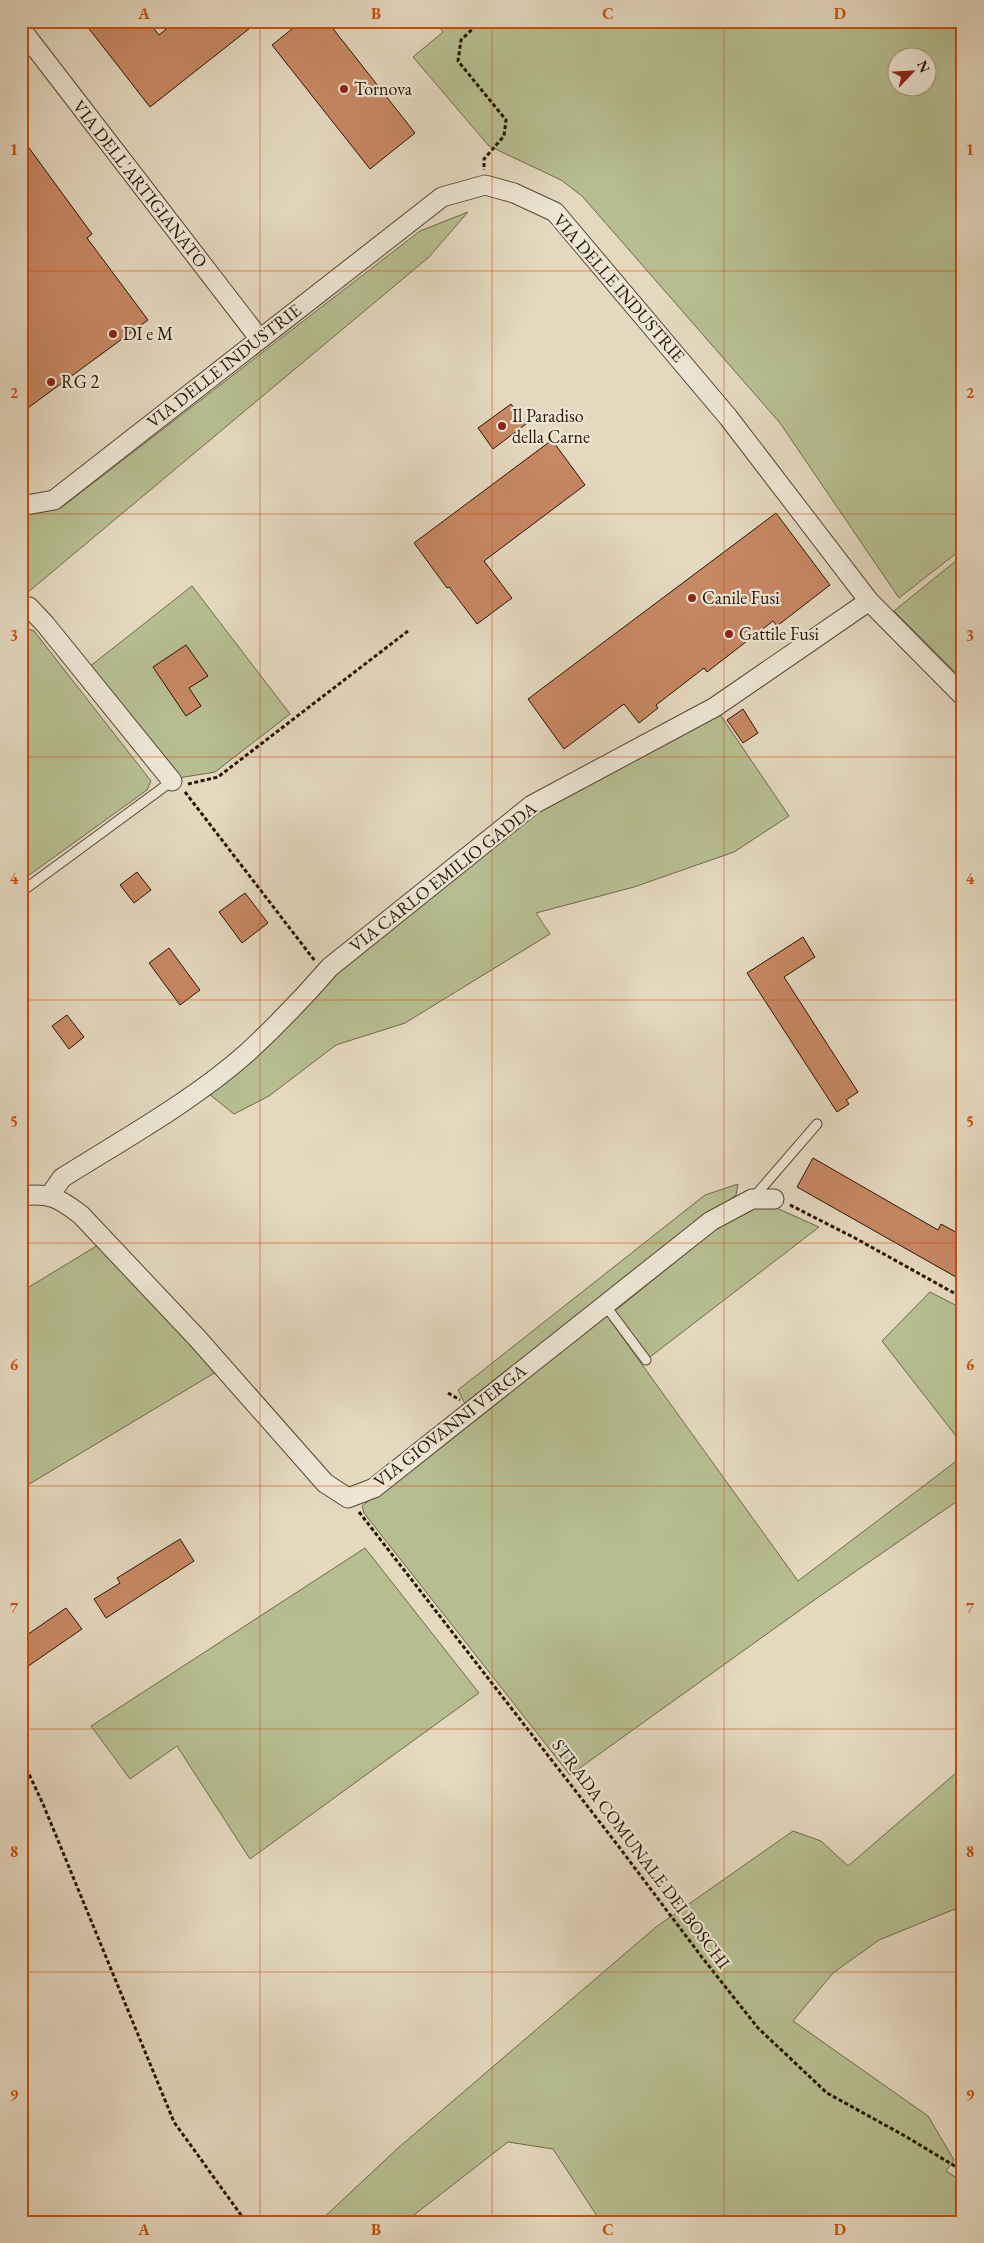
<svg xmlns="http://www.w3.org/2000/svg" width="984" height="2243" viewBox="0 0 984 2243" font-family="'EB Garamond',serif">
<rect width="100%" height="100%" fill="#e4d8bf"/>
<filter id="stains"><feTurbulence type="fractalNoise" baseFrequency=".004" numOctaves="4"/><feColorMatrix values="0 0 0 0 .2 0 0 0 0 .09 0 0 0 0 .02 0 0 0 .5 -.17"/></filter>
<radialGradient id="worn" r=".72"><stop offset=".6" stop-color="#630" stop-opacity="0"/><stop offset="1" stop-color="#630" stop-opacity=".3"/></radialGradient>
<g fill="#b6be91" stroke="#6f694a" fill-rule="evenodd">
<path d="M435 21H963V548L899 598 780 423 582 196 561 180 489 146 413 57 443 32ZM896 58H926V88H896Z"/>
<polygon points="468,212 429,257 21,598 21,516 62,507 420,231"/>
<polygon points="963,555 963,680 894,611"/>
<polygon points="192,586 290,714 215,772 166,780 84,671"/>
<polygon points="21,626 34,631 151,781 147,790 21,881"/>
<polygon points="717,710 789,816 734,852 634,887 536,913 550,934 405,1023 336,1045 269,1096 234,1114 209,1094 333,975 540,807"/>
<polygon points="738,1184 736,1195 466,1406 458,1390 705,1195"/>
<polygon points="772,1206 819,1227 650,1357 615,1311 716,1229 755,1207"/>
<polygon points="98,1245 216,1372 21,1489 21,1292"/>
<polygon points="930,1292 963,1309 963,1445 882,1341"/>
<polygon points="607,1316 798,1581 963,1456 963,1497 810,1603 570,1775 364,1513 362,1506"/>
<polygon points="365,1548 479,1693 250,1859 177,1746 130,1779 91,1726"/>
<polygon points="963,1767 963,1904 960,1907 879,1940 833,1973 793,2021 928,2116 954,2160 946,2171 963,2182 963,2222 601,2222 553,2149 508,2142 405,2222 319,2222 398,2148 656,1927 793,1831 821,1841 848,1866"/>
</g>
<g fill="#c78864" stroke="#281403">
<polygon points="83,21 148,21 159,35 176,21 259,21 150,107"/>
<polygon points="302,21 327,21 415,133 370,169 272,45"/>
<polygon points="21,137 92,234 87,238 148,320 21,413"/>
<polygon points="511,404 526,424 493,449 478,428"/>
<polygon points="552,440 585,485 484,561 512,598 477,624 449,587 447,588 414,543"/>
<polygon points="776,513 830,585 777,626 773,621 707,672 704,668 656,705 658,708 639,723 624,704 564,749 528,699"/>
<polygon points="186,645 208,676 189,688 201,706 186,716 153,667"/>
<polygon points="743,709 758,733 743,743 727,720"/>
<polygon points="137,872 151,890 134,903 120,885"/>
<polygon points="245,893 268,923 242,943 219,912"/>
<polygon points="803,937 815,957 784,977 858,1092 846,1100 849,1104 837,1112 747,973"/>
<polygon points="169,948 200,990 180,1005 149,963"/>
<polygon points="67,1015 84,1037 69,1049 52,1026"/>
<polygon points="813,1158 938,1230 941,1224 963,1236 963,1281 797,1187"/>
<polygon points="180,1539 194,1561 106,1618 94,1599 120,1583 117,1578"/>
<polygon points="66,1608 82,1629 21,1671 21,1639"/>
</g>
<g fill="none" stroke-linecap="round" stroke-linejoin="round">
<defs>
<g id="service">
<polyline points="21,892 172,781"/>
<polyline points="754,1197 817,1124"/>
<polyline points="605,1305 646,1360"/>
</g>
<g id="minor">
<polyline points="21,29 259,338"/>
<polyline points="21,506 54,500 442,197 485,185 514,193 555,212 728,417 869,601 963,696"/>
<polyline points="21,606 29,607 45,624 172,781"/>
<path d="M50 1195 62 1178C124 1139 193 1101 248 1052 277 1025 304 997 330 967L532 805 715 707 869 601"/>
<path d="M21 1196C49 1192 59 1198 81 1215L198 1339 325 1483 348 1498 374 1488 711 1221 752 1199H774"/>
</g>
</defs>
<use href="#service" stroke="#574532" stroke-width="11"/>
<use href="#minor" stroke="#574532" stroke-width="21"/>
<g stroke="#281403" stroke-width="3" stroke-dasharray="4 2.5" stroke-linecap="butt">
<polyline points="481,21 461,40 458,61 506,120 504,136 484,159 484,170"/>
<polyline points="188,784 218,777 408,631"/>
<polyline points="185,792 315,961"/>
<polyline points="790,1205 855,1238 963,1298"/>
<polyline points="448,1393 460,1400"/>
<polyline points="359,1512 616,1843 701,1956 758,2028 827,2093 905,2136 963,2171"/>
<polyline points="21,1757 43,1804 174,2122 246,2222"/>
</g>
<use href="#service" stroke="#ede6d5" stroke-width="9"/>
<use href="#minor" stroke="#ede6d5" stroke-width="19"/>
</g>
<path fill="none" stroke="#cb4f0b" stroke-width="1" stroke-opacity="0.55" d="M260 21V2222M492 21V2222M724 21V2222M21 271H963M21 514H963M21 757H963M21 1000H963M21 1243H963M21 1486H963M21 1729H963M21 1972H963"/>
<g fill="#8f2418" stroke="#ede6d5" stroke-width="2">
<circle cx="344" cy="89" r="5"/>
<circle cx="113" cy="334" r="5"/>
<circle cx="51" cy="382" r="5"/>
<circle cx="502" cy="426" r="5"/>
<circle cx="692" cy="598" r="5"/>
<circle cx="729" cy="634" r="5"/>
</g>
<g text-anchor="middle" stroke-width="4.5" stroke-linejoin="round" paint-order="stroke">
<g font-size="18" fill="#281403" stroke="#ede6d5" text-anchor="start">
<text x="354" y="95">Tornova</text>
<text x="123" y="340">DI e M</text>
<text x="61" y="388">RG 2</text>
<text x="512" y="422">Il Paradiso<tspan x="512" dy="21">della Carne</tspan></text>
<text x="702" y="604">Canile Fusi</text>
<text x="739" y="640">Gattile Fusi</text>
</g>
<g font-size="18" fill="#281403" stroke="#ede6d5">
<text transform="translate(140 184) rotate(52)" y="6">VIA DELL'ARTIGIANATO</text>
<text transform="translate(619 288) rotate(49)" y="6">VIA DELLE INDUSTRIE</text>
<text transform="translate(224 366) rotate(-38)" y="6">VIA DELLE INDUSTRIE</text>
<text transform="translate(443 877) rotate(-38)" y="6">VIA CARLO EMILIO GADDA</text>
<text transform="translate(450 1426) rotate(-38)" y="6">VIA GIOVANNI VERGA</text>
<text transform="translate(641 1854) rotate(53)" y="6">STRADA COMUNALE DEI BOSCHI</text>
</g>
</g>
<rect width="984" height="2243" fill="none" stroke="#e4d8bf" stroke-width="55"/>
<g transform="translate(912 72) rotate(65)"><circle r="24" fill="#ede6d5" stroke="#9e9281"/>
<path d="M0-4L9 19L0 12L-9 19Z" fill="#8f2418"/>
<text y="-8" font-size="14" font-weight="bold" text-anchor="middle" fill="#281403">N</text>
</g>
<rect x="28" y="28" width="928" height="2188" fill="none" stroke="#cb4f0b" stroke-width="2"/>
<g font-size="16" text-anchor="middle" font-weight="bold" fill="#cb4f0b">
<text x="144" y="19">A</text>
<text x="376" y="19">B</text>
<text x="608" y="19">C</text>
<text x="840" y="19">D</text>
<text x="14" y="155">1</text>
<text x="970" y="155">1</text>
<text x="14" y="398">2</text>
<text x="970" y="398">2</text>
<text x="14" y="641">3</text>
<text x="970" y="641">3</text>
<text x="14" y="884">4</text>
<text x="970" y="884">4</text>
<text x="14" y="1127">5</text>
<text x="970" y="1127">5</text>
<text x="14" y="1370">6</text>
<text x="970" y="1370">6</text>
<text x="14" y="1613">7</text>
<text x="970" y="1613">7</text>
<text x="14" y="1857">8</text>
<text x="970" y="1857">8</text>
<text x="14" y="2100">9</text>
<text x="970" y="2100">9</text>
<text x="144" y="2235">A</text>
<text x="376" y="2235">B</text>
<text x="608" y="2235">C</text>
<text x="840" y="2235">D</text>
</g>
<rect width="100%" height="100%" filter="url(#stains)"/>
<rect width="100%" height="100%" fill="url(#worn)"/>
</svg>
